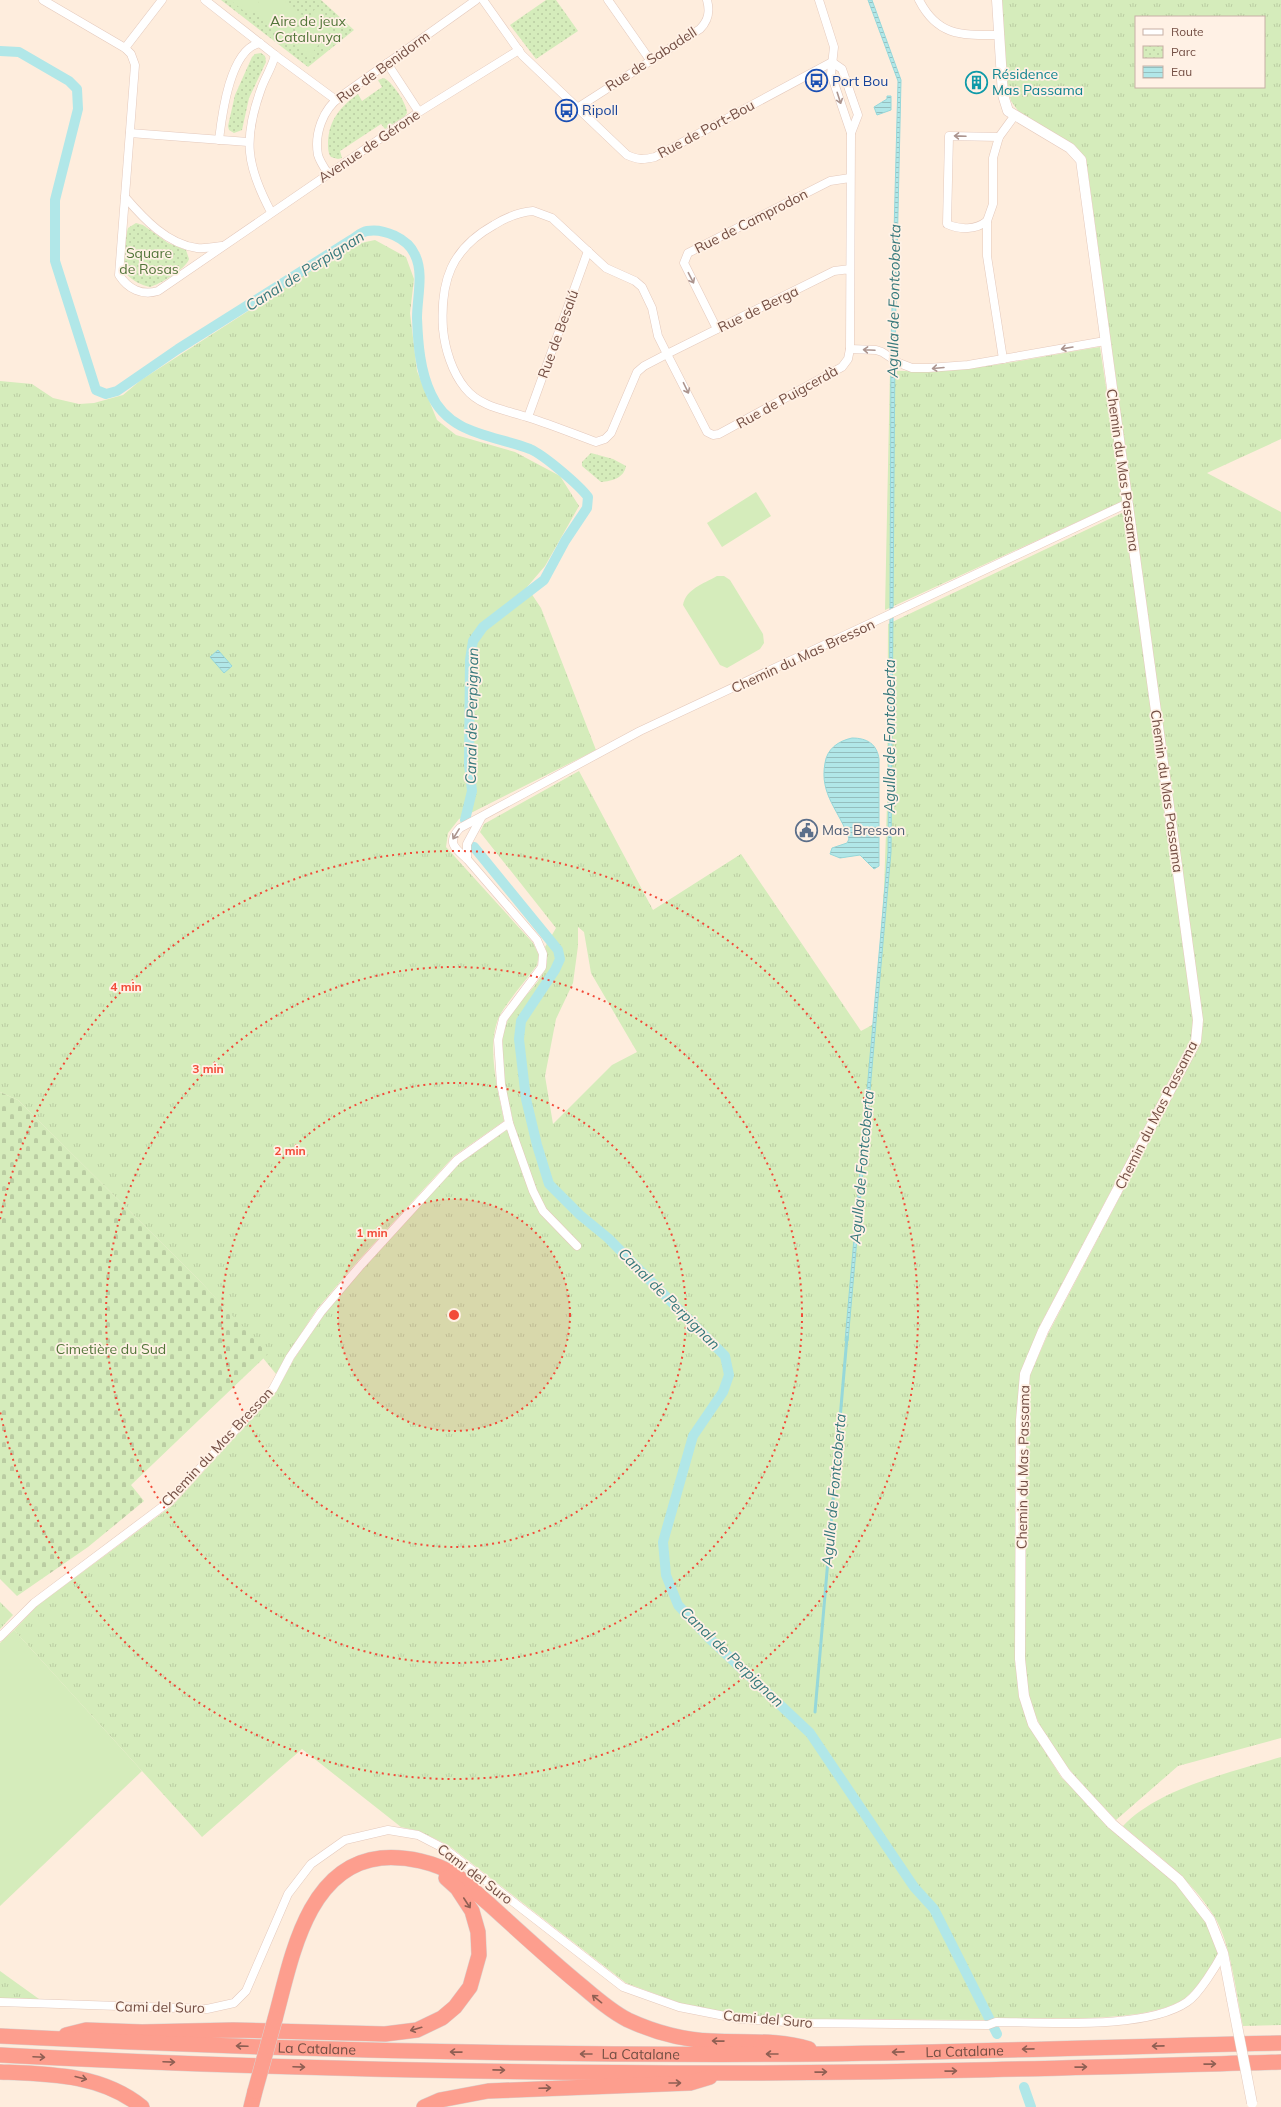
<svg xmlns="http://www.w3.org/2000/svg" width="1281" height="2107" viewBox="0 0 1281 2107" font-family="Mulish,sans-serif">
<defs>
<pattern id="grass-tufts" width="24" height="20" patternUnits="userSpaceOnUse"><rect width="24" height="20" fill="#d5ecbb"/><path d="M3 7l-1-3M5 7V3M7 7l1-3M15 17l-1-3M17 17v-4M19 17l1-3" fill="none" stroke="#bacca2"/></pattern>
<pattern id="cemetery-stones" width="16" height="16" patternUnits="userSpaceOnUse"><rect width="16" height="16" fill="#d5ecbb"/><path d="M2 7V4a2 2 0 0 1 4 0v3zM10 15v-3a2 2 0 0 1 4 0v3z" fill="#bacca2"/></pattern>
<pattern id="park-dots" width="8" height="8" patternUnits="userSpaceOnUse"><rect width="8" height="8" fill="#d5ecbb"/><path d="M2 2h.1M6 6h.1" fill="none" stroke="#bacca2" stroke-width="1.8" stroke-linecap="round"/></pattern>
<pattern id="water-rules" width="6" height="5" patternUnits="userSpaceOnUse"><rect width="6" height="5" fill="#b1e7e8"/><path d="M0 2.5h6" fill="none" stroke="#95bebe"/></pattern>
</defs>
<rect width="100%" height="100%" fill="#feeddd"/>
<g fill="url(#grass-tufts)" fill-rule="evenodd">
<path d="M1001 0H1281V439L1207 473 1281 512V1738L1178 1766 1116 1820C1082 1784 1041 1745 1029 1695 1026 1684 1026 1670 1025 1658L1026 1420 1030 1375 1048 1334 1201 1042 1203 1020 1086 158 1079 151 1019 112 1011 101 1006 82ZM1136 17H1264V87H1136Z"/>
<path d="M375 240 406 257 414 279 410 313 417 371 437 420 456 435 515 452 560 476 579 506 545 566 527 587 541 608 596 750 459 819 448 833 446 847 533 943 539 955 537 965C527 979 506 1003 499 1017 486 1046 498 1091 504 1121L454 1156 357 1262 317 1309 287 1355 276 1374 263 1358 267 1354 200 1281 18 1100 0 1092V381L32 384 53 398 79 404 94 403 123 395 141 380 351 245Z"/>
<path d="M1100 347 1123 501 885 610 890 370C955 377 1035 357 1100 347Z"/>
<path d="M1124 512 1193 1020 1191 1039 1038 1329 1016 1420 1015 1659 1019 1697 1029 1726 1061 1777 1110 1826 1176 1883 1206 1922 1218 1955C1211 1966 1195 1991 1185 1998 1147 2025 1043 2017 996 2018L986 2020 805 2019 740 2015 680 2003 626 1983 448 1845 419 1831 401 1827 302 1749 202 1837 14 1630 37 1606 173 1505 276 1392 294 1359 324 1315 364 1267 460 1163 514 1125C507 1094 495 1052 507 1022 516 998 557 976 545 947L556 928 480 832 484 824 579 771 653 910 741 854 861 1031 874 1024 884 888 887 805 888 624ZM578 927 584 932 591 973 637 1052 612 1065 553 1124 545 1076 556 1019 573 983 578 946Z"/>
<polygon points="0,1602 13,1615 0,1629"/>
<path d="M1281 1757V2025L1243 2026C1236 1994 1231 1943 1214 1916 1191 1879 1156 1854 1123 1826 1159 1788 1231 1772 1281 1757Z"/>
<polygon points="0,1971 39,1999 0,1998"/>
</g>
<polygon fill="url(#cemetery-stones)" points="0,1092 18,1100 200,1281 268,1354 131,1485 144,1501 88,1547 17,1596 0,1579"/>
<g fill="url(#park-dots)">
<polygon points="221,0 321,0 354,30 308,67"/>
<polygon points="546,0 556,0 578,31 536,59 510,25"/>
<polygon points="261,53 265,56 266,62 249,98 242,130 234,133 229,130 228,126 235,95 252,57 255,54"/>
<path d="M384 78C392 82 407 103 407 113L405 116 385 129 381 124 340 151 342 158 338 159 331 157C328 153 328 148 328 142 329 120 340 107 358 94L362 101 382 87 378 80Z"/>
<path d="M136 223 143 225 168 243 186 250 189 259C186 269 160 284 150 287 143 286 129 279 126 273 122 264 125 238 128 228Z"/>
<path d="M591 453 613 459 626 466C624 478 612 481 601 482L582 466V462Z"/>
</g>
<g fill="#d5ecbb">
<polygon points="230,0 260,0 258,3 261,0 283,0 303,16 285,37 252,11 249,15"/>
<polygon points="315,9 334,24 310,56 291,42"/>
<polygon points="756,492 771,516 722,547 707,523"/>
<path d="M717 576H724L730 580 763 634 764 643 760 649 727 668 720 665 683 605C686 589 703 584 717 576Z"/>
<polygon points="14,1630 142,1771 0,1906 0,1643"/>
</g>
<g fill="url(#water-rules)" stroke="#96d8da">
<polygon points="868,0 872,0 901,80 895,346 893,612 890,614 891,346 898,81"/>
<polygon points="887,96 891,96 891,110 877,115 874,107 887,99"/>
<polygon points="893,614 891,852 848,1341 845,1341 888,852 890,616"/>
<polygon points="218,650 232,666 224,673 210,657"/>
<path d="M852 738C867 738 877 744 879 759V866L874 869 860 855 840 858 830 854 832 848 847 843 849 839C840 811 819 795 825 763 827 749 838 741 852 738Z"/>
</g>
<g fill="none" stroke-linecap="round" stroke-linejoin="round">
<polyline stroke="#96d8da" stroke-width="3" points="815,1712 847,1337"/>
<g stroke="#b1e7e8" stroke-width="10">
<path d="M0 51 19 52 69 81 77 89 78 109 55 200V261L96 390 106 394 117 391 178 349 351 240C356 237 361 232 367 231 383 228 408 238 415 255 424 273 417 298 417 318 418 344 420 371 431 394 449 435 494 435 530 449 544 455 579 485 588 497L587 508 565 541 544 580 483 627 473 641 470 660 469 764 472 791 465 820"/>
<polyline points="474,847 558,950 560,959 555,970 521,1021 519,1039 526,1099 537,1145 549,1184 580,1215 608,1238 725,1356 729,1375 723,1392 693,1436 663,1542 666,1575 678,1605 709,1638 810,1733 914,1887 934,1909 997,2034"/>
<polyline points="1024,2087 1031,2107"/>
</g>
<defs>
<g id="minor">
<path d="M43 0 125 48 131 54 135 65 119 275C128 289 142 296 158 291L419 112 519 50"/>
<polyline points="205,0 275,55 336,100"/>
<path d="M483 0 522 55 627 155C638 160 643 160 655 157L832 62"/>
<polyline points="608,0 650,60"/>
<polyline points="819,0 834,47 831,74 851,133"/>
<path d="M919 0C938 37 962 35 999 35"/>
<polyline points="125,48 162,0"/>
<polyline points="832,62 842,69 858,115 851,133 850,349 848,359 842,367 719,434 713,435 707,432 667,354 834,271 850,269"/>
<polyline points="387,63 419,112"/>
<path d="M577 108 700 29C709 20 710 11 707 0"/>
<polyline points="130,133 248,142"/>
<path d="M219 140C222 114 230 49 260 43"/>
<path d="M329 175C325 169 320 162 318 155 314 134 323 109 340 97L476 0"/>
<path d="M125 197C144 219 167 244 197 248 205 249 214 247 222 246"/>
<path d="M533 211 552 218 606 268 635 281 642 287 652 308 658 336 667 354 644 366 637 372 611 433 605 439 596 442C574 434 552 425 530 418 507 410 481 408 465 388 452 372 445 349 443 329 440 281 451 249 494 225 507 217 519 212 533 211Z"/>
<path d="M271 212C246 165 243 139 261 89 265 77 272 68 275 55"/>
<path d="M987 221C976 230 960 230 947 224L949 136 999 137"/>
<polyline points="717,329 684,263 688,253 830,181 850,178"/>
<polyline points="850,349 876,350 882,352 899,363 912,368 928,368 968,365 1105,341"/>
<polyline points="1003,359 987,256 987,221 993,204 993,158 999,137 1015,115"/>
<polyline points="528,417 588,251"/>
<polyline points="467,859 467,844 481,818"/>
<polyline points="509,1123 533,1191 543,1211 577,1246"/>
<path d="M0 1637 34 1603 170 1501 273 1389 290 1357 321 1312 361 1265 457 1160 509 1123 501 1084 498 1040 503 1019 542 967 543 954 537 940 467 859C455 848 446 843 460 828L640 731 1128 503"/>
<path d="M0 2002 207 2009 234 2003 246 1991 288 1894 311 1864 345 1840 388 1830 418 1835 445 1849 623 1987 679 2007 740 2019 804 2023 988 2025 996 2022C1047 2022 1146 2030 1187 2002 1199 1994 1216 1966 1223 1953"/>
</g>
<polyline id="tertiary" points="997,0 1003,95 1008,111 1070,148 1081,160 1198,1020 1196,1041 1043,1331 1025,1374 1021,1420 1020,1659 1024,1696 1033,1724 1066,1774 1112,1824 1179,1880 1210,1920 1223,1953 1232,2000"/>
<g id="motorway">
<path d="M275 2019C291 1961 306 1866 381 1858 406 1856 436 1862 457 1876 468 1884 478 1895 489 1904 520 1932 551 1961 583 1987 597 1999 612 2012 628 2020 654 2032 683 2040 712 2041 745 2043 777 2039 809 2049"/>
<polyline points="66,2035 86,2030 142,2032 233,2030 385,2034 417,2030 442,2018 455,2007 470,1987 479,1955 478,1932 472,1911 457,1888 446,1878"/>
<path id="s1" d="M0 2036C274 2050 549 2056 824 2054 976 2052 1129 2046 1281 2043"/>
<path d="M0 2055C242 2068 485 2073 727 2073 912 2073 1096 2067 1281 2062"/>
<path d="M0 2072C50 2074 101 2074 142 2107"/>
<polyline points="251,2107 255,2091"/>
<polyline points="424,2107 440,2100 488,2091 690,2083 710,2077"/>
</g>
</defs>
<use href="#minor" stroke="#e4c9bc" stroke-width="9"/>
<use href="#tertiary" stroke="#e4c9bc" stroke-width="11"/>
<use href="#motorway" stroke="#dbd1ce" stroke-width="16"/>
<use href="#minor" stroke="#fff" stroke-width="8"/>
<use href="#tertiary" stroke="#fff" stroke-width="10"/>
<use href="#motorway" stroke="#fd9e8e" stroke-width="15"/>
<defs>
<polyline id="tertiary-bridge" points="1232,2000 1252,2103"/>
<polyline id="motorway-bridge" points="255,2091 275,2019"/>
</defs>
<use href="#tertiary-bridge" stroke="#e4c9bc" stroke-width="11" stroke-linecap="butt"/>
<use href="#motorway-bridge" stroke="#dbd1ce" stroke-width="16" stroke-linecap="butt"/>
<use href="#tertiary-bridge" stroke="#fff" stroke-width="10"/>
<use href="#motorway-bridge" stroke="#fd9e8e" stroke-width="15"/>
</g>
<defs><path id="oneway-shaft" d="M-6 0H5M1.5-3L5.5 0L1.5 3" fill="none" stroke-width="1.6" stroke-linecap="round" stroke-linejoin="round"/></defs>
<g stroke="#ac958f">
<use href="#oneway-shaft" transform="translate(839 98) rotate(72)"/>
<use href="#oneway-shaft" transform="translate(960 136) rotate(-178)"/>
<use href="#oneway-shaft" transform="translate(691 278) rotate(63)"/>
<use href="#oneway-shaft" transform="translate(1067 348) rotate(170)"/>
<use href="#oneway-shaft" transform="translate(869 350) rotate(-177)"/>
<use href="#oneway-shaft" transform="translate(938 368) rotate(175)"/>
<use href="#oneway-shaft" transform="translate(686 388) rotate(64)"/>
<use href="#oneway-shaft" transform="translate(456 834) rotate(122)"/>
</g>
<g stroke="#8f5f53">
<use href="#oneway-shaft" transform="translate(467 1903) rotate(57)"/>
<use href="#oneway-shaft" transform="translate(597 1999) rotate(-141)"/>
<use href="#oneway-shaft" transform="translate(416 2029) rotate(164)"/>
<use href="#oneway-shaft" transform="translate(718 2041) rotate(-179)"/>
<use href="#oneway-shaft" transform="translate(242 2046) rotate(-178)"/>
<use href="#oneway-shaft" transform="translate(1158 2046) rotate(179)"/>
<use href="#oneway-shaft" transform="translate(1028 2049) rotate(179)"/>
<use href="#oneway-shaft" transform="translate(456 2052) rotate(-179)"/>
<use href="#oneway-shaft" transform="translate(898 2052) rotate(179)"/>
<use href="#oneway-shaft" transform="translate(586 2054) rotate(180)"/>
<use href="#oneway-shaft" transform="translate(772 2054) rotate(180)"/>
<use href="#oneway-shaft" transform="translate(39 2057) rotate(3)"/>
<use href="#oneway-shaft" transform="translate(169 2062) rotate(2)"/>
<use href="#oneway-shaft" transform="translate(1210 2064) rotate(-1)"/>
<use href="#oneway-shaft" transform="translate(299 2067) rotate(2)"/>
<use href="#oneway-shaft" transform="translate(1081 2067) rotate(-1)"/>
<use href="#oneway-shaft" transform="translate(499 2070) rotate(1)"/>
<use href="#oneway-shaft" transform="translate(951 2071) rotate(-1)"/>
<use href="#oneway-shaft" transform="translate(821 2072) rotate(-1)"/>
<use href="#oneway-shaft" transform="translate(81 2078) rotate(14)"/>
<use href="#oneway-shaft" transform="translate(675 2083)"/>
<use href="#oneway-shaft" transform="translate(545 2088) rotate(-2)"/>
</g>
<circle cx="454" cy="1315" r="116" fill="#f24a38" fill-opacity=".12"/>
<g fill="none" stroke="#f24a38" stroke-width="2" stroke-dasharray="2 4">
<circle cx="454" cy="1315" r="116"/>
<circle cx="454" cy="1315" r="232"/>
<circle cx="454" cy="1315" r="348"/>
<path d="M0 1219A464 464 0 1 1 0 1411"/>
</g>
<defs>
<symbol id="bus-ring" viewBox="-11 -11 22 22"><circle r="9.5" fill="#fff1e5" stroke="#1a4fb4" stroke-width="1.5"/><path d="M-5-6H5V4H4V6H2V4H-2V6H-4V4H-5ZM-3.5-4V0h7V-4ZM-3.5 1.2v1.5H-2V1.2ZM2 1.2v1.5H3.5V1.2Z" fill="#1a4fb4"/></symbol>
<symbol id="building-ring" viewBox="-11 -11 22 22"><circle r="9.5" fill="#fff1e5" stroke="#0f9aa8" stroke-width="1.5"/><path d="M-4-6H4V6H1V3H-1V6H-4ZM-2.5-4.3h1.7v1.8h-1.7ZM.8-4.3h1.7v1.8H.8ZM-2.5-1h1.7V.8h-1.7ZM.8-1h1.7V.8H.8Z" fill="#0f9aa8"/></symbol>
<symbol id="civic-ring" viewBox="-11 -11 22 22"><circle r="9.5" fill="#fff1e5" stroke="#5c6f8a" stroke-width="1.5"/><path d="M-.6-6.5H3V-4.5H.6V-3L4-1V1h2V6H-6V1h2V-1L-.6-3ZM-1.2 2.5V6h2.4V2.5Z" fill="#5c6f8a"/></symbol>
</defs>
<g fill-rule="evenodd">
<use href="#bus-ring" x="804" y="68" width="25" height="25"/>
<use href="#building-ring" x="964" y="70" width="25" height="25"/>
<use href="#bus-ring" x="554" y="98" width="25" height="25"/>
<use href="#civic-ring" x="794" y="818" width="25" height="25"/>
</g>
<g text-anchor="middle" stroke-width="3.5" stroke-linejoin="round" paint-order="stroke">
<g font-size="14" fill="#527539" stroke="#fff1e5">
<text x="308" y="26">Aire de jeux<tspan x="308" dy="16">Catalunya</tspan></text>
<text x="149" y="258">Square<tspan x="149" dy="16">de Rosas</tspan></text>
<text x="111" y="1354">Cimetière du Sud</text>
</g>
<g font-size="14" fill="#744f44" stroke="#fff1e5">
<text transform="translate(651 59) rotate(-33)" y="5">Rue de Sabadell</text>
<text transform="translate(383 67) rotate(-36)" y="5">Rue de Benidorm</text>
<text transform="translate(706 129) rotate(-28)" y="5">Rue de Port-Bou</text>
<text transform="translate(369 146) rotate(-34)" y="5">Avenue de Gérone</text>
<text transform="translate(751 221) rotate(-27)" y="5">Rue de Camprodon</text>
<text transform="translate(758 309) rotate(-26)" y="5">Rue de Berga</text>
<text transform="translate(558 334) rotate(-70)" y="5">Rue de Besalú</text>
<text transform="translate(787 397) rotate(-29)" y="5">Rue de Puigcerdà</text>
<text transform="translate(1123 470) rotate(82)" y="5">Chemin du Mas Passama</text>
<text transform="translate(803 656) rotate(-25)" y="5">Chemin du Mas Bresson</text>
<text transform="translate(1167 791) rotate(82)" y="5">Chemin du Mas Passama</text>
<text transform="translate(1156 1115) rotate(-63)" y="5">Chemin du Mas Passama</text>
<text transform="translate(217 1447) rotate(-47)" y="5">Chemin du Mas Bresson</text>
<text transform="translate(1023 1467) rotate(-89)" y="5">Chemin du Mas Passama</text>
<text transform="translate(475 1874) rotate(37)" y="5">Cami del Suro</text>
<text transform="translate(160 2007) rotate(1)" y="5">Cami del Suro</text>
<text transform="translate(768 2019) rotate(5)" y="5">Cami del Suro</text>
<text dy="5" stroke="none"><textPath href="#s1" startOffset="317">La Catalane</textPath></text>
<text dy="5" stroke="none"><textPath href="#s1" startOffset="965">La Catalane</textPath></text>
<text dy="5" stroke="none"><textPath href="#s1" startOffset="641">La Catalane</textPath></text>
</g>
<g font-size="14" fill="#0d838f" stroke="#fff1e5" text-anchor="start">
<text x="992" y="79">Résidence<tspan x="992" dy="16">Mas Passama</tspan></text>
</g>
<g font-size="14" fill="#164399" stroke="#fff1e5" text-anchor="start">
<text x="832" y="86">Port Bou</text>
<text x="582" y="115">Ripoll</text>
</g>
<g font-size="14" fill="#4e5e75" stroke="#fff1e5" text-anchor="start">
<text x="822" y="835">Mas Bresson</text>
</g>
<g font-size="15" font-style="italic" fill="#37797c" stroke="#fff1e5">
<text transform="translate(305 271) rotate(-32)" y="5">Canal de Perpignan</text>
<text transform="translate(894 301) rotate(-89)" y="5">Agulla de Fontcoberta</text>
<text transform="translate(472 716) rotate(-89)" y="5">Canal de Perpignan</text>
<text transform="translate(890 736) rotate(-90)" y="5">Agulla de Fontcoberta</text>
<text transform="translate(862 1167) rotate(-85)" y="5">Agulla de Fontcoberta</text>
<text transform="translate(669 1299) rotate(45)" y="5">Canal de Perpignan</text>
<text transform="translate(834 1490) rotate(-85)" y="5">Agulla de Fontcoberta</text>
<text transform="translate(732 1657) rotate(44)" y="5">Canal de Perpignan</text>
</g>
</g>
<circle cx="454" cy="1315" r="6" fill="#f24a38" stroke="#fff1e5" stroke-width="2"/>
<g font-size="12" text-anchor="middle" font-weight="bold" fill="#f24a38" stroke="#fff1e5" stroke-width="3.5" stroke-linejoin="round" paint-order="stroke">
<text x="126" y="991">4 min</text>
<text x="208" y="1073">3 min</text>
<text x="290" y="1155">2 min</text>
<text x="372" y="1237">1 min</text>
</g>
<rect x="1135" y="16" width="130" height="72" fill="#fff1e5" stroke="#c7b0a5"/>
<rect x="1143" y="29" width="20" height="6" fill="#ffffff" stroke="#c7b0a5"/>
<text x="1171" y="36" font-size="12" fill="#744f44">Route</text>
<rect x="1143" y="46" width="20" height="12" fill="url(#park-dots)" stroke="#c7b0a5"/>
<text x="1171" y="56" font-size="12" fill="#744f44">Parc</text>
<rect x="1143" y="66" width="20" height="12" fill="url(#water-rules)" stroke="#c7b0a5"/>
<text x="1171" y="76" font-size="12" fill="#744f44">Eau</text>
</svg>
